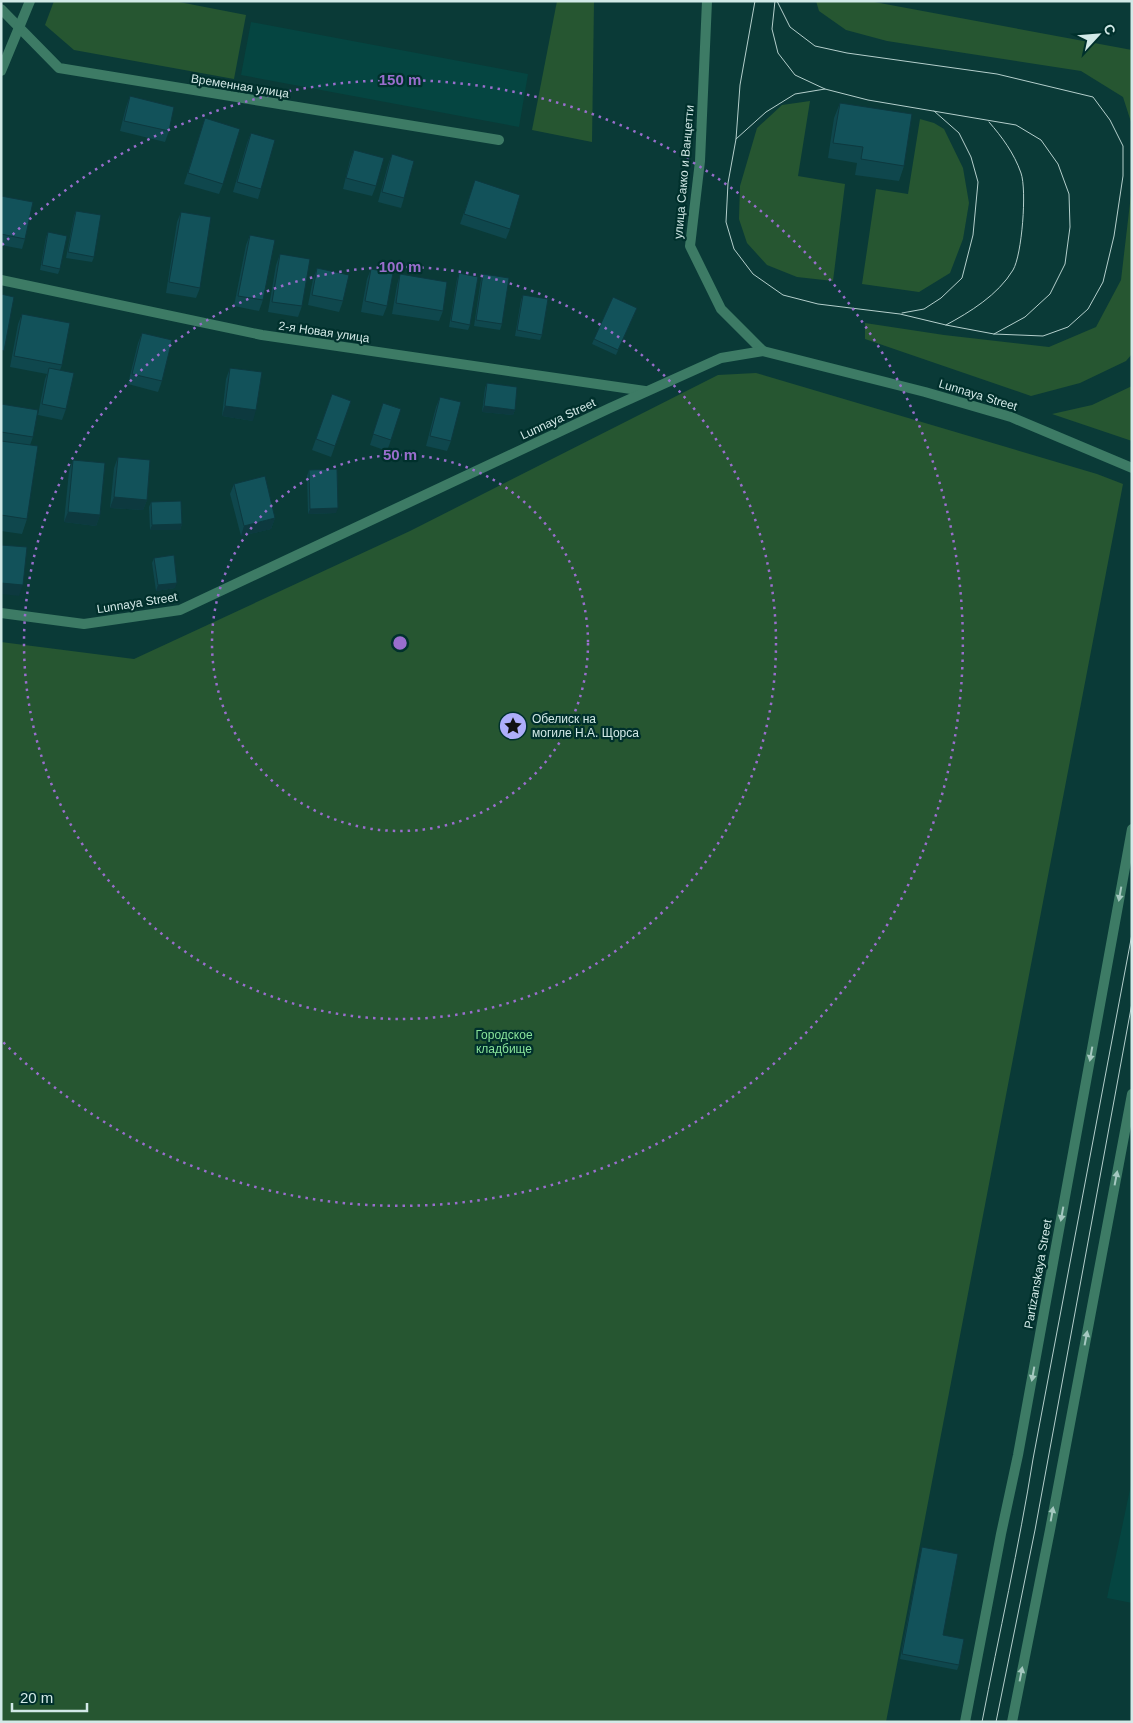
<svg xmlns="http://www.w3.org/2000/svg" width="1133" height="1723" viewBox="0 0 1133 1723" font-family="Arial,sans-serif">
<rect width="100%" height="100%" fill="#0a3a37"/>
<g fill="#054541">
<polygon points="251,22 528,74 519,127 241,75"/>
<polygon points="1132,1480 1132,1603 1107,1598"/>
</g>
<g fill="#265631">
<polygon points="54,1 174,1 246,15 234,79 74,50 45,25"/>
<polygon points="557,1 594,1 592,142 532,130"/>
<polygon points="816,1 869,1 1132,50 1132,125 1123,97 1081,71 887,41 846,30 819,11"/>
<polygon points="810,101 798,176 845,184 833,281 797,277 767,265 747,243 739,219 740,186 757,128 782,105"/>
<polygon points="920,119 934,123 944,129 963,168 969,203 963,239 950,273 919,292 862,284 876,189 908,194"/>
<polygon points="1132,186 1132,354 1126,361 1080,383 1031,396 865,339 865,323 944,335 1049,347 1096,327 1121,280"/>
<polygon points="756,373 1097,474 1123,484 886,1722 1,1722 1,642 134,659 410,531 718,375"/>
<polygon points="1132,386 1132,441 1052,414 1092,405"/>
</g>
<g fill="none" stroke-linecap="round" stroke-linejoin="round">
<g stroke="#3d7b65" stroke-width="10">
<polyline points="707,1 700,161 690,246 721,309 763,351"/>
<polyline points="1,9 59,68 499,140"/>
<polyline points="1,71 30,1"/>
<polyline points="1,280 262,335 645,391"/>
<polyline points="1,613 84,624 180,610 610,408 721,358 763,351 925,392 1011,417 1132,468"/>
</g>
<g stroke="#3d7b65" stroke-width="10">
<polyline points="965,1722 1001,1534 1018,1455 1132,829"/>
<polyline points="1012,1722 1050,1530 1132,1094"/>
</g>
<g stroke="#b4cfcc" stroke-width="1">
<polyline points="755,1 740,85 736,139 728,183 726,222 734,249 753,274 783,295 818,304 900,314 946,325 994,334 1043,336 1068,327 1088,309 1103,282 1114,236 1123,176 1123,146 1110,120 1093,97 997,74 847,53 815,46 790,27 777,1"/>
<polyline points="775,1 772,29 778,53 795,75 825,89"/>
<polyline points="736,139 766,112 795,94 825,89 868,100 1016,125 1041,140 1058,164 1069,194 1070,227 1065,264 1050,294 1025,317 994,334"/>
<polyline points="902,313 924,309 941,298 962,278 973,235 978,182 971,157 959,133 934,111"/>
<path d="M946 325C970 312 998 295 1013 270 1022 255 1027 190 1021 173 1014 153 1002 137 989 122"/>
<path d="M982 1722C999 1634 1019 1547 1033 1459L1132 934"/>
<polyline points="996,1722 1035,1530 1132,1003"/>
</g>
</g>
<g fill="#0f474d">
<polygon points="130,96 169,131 165,142 120,131 126,107"/>
<polygon points="840,103 904,166 899,181 855,175 857,163 828,158 834,118"/>
<polygon points="205,118 223,184 219,194 184,184"/>
<polygon points="251,133 261,189 258,199 233,192 247,143"/>
<polygon points="354,150 376,186 372,196 343,189 350,160"/>
<polygon points="392,154 404,198 401,208 378,202 388,165"/>
<polygon points="475,181 510,229 506,239 460,224"/>
<polygon points="1,196 25,239 22,249 1,245"/>
<polygon points="76,211 94,257 92,262 66,258 74,216"/>
<polygon points="181,212 200,288 196,298 166,293 177,222"/>
<polygon points="48,232 60,269 58,274 40,270 46,237"/>
<polygon points="250,235 263,300 259,311 234,306 246,245"/>
<polygon points="280,254 302,306 298,317 268,312 276,265"/>
<polygon points="317,268 343,301 339,312 308,305 313,279"/>
<polygon points="371,269 387,306 383,316 361,312 367,279"/>
<polygon points="459,273 470,325 468,330 449,327 457,279"/>
<polygon points="400,274 443,311 439,321 392,314 397,285"/>
<polygon points="483,274 502,324 500,330 474,326 481,279"/>
<polygon points="523,295 542,335 540,340 515,336 521,300"/>
<polygon points="637,308 616,355 592,344 594,339"/>
<polygon points="22,314 62,365 60,370 66,409 62,420 38,415 45,379 47,374 10,367 18,324"/>
<polygon points="142,333 162,381 158,392 128,384 138,343"/>
<polygon points="230,368 253,421 222,416 226,379"/>
<polygon points="487,383 515,410 513,415 482,412 485,388"/>
<polygon points="332,394 351,401 331,457 312,450"/>
<polygon points="440,397 451,441 447,451 426,446 436,407"/>
<polygon points="383,403 391,440 387,451 370,445"/>
<polygon points="1,404 33,437 30,445 27,519 22,534 1,531"/>
<polygon points="118,457 147,500 143,510 110,508 114,468"/>
<polygon points="73,460 100,515 96,526 64,522 69,471"/>
<polygon points="309,470 336,513 308,514 307,476"/>
<polygon points="234,484 275,518 271,529 241,536 230,494"/>
<polygon points="151,502 182,524 180,530 150,530 149,507"/>
<polygon points="154,558 175,588 156,591 152,563"/>
<polygon points="922,1547 943,1635 959,1665 957,1670 900,1659 921,1552"/>
</g>
<g fill="#0d393f">
<polygon points="225,406 256,410 253,421 222,416"/>
<polygon points="484,406 515,410 513,415 482,412"/>
<polygon points="114,497 147,500 143,510 110,508"/>
<polygon points="338,508 336,513 308,514 310,509"/>
<polygon points="68,512 100,515 96,526 64,522"/>
<polygon points="275,518 271,529 241,536 244,526"/>
<polygon points="182,524 180,530 150,530 152,525"/>
<polygon points="1,583 23,585 19,596 1,594"/>
<polygon points="177,583 175,588 156,591 158,585"/>
</g>
<g fill="#12525a" stroke="#0d393f">
<polygon points="130,96 174,107 169,131 124,121"/>
<polygon points="840,103 912,114 904,166 861,159 863,147 833,143"/>
<polygon points="205,118 240,129 223,184 188,173"/>
<polygon points="251,133 275,140 261,189 237,182"/>
<polygon points="354,150 384,158 376,186 346,178"/>
<polygon points="392,154 414,161 404,198 382,192"/>
<polygon points="475,180 520,195 510,229 464,214"/>
<polygon points="1,196 33,202 25,239 1,234"/>
<polygon points="76,211 101,215 94,257 68,252"/>
<polygon points="181,212 211,217 200,288 169,282"/>
<polygon points="48,232 67,236 60,269 42,265"/>
<polygon points="250,235 275,240 263,300 238,296"/>
<polygon points="280,254 310,259 302,306 272,302"/>
<polygon points="317,268 349,275 343,301 312,295"/>
<polygon points="371,269 393,273 387,306 365,301"/>
<polygon points="459,273 478,277 470,325 451,321"/>
<polygon points="400,274 447,282 443,311 396,303"/>
<polygon points="483,274 509,278 502,324 476,320"/>
<polygon points="1,294 14,297 4,351 1,350"/>
<polygon points="523,295 548,299 542,335 517,330"/>
<polygon points="613,297 637,308 618,350 594,339"/>
<polygon points="22,314 70,323 62,365 14,356"/>
<polygon points="142,333 172,340 162,381 132,374"/>
<polygon points="49,368 74,373 66,409 42,404"/>
<polygon points="230,368 262,372 256,410 225,406"/>
<polygon points="487,383 517,387 515,410 484,406"/>
<polygon points="332,394 351,401 335,446 316,439"/>
<polygon points="440,397 461,402 451,441 430,436"/>
<polygon points="383,403 401,409 391,440 373,434"/>
<polygon points="1,404 38,410 33,437 1,432"/>
<polygon points="1,441 38,446 27,519 1,515"/>
<polygon points="118,457 150,460 147,500 114,497"/>
<polygon points="73,460 105,463 100,515 68,512"/>
<polygon points="337,469 338,508 310,509 309,470"/>
<polygon points="265,476 275,518 244,526 234,484"/>
<polygon points="181,501 182,524 152,525 151,502"/>
<polygon points="1,545 27,547 23,585 1,583"/>
<polygon points="174,555 177,583 158,585 154,558"/>
<polygon points="922,1547 958,1554 943,1635 964,1639 959,1665 902,1654"/>
</g>
<defs><path id="oneway-solid" d="M-6-.8H1V-3.2L6.5 0L1 3.2V.8H-6Z" transform="scale(1.25)"/></defs>
<g fill="#a5c8c0">
<use href="#oneway-solid" transform="translate(1120 894) rotate(100)"/>
<use href="#oneway-solid" transform="translate(1091 1054) rotate(100)"/>
<use href="#oneway-solid" transform="translate(1116 1178) rotate(-79)"/>
<use href="#oneway-solid" transform="translate(1062 1214) rotate(100)"/>
<use href="#oneway-solid" transform="translate(1086 1338) rotate(-79)"/>
<use href="#oneway-solid" transform="translate(1033 1374) rotate(100)"/>
<use href="#oneway-solid" transform="translate(1052 1514) rotate(-80)"/>
<use href="#oneway-solid" transform="translate(1021 1674) rotate(-79)"/>
</g>
<g fill="none" stroke="#996ecd" stroke-width="2.5" stroke-dasharray="2.5 5">
<circle cx="400" cy="643" r="188"/>
<circle cx="400" cy="643" r="376"/>
<path d="M2 245A563 563 0 1 1 2 1041"/>
</g>
<defs>
<symbol id="sight-disc" viewBox="-11 -11 22 22"><circle r="9.5" fill="#aeaefa" stroke="#00302c"/><path d="M0-6L1.8-2.2L6-1.7L2.9 1.2L3.7 5.4L0 3.3L-3.7 5.4L-2.9 1.2L-6-1.7L-1.8-2.2Z" fill="#111"/></symbol>
</defs>
<g fill-rule="evenodd">
<use href="#sight-disc" x="497" y="710" width="32" height="32"/>
</g>
<g text-anchor="middle" stroke-width="4.5" stroke-linejoin="round" paint-order="stroke">
<g font-size="12" fill="#d2e9e7" stroke="#00302c">
<text transform="translate(240 86) rotate(9)" y="4">Временная улица</text>
<text transform="translate(684 172) rotate(-85)" y="4">улица Сакко и Ванцетти</text>
<text transform="translate(324 332) rotate(8)" y="4">2-я Новая улица</text>
<text transform="translate(978 395) rotate(17)" y="4">Lunnaya Street</text>
<text transform="translate(558 419) rotate(-25)" y="4">Lunnaya Street</text>
<text transform="translate(137 603) rotate(-9)" y="4">Lunnaya Street</text>
<text transform="translate(1038 1274) rotate(-80)" y="4">Partizanskaya Street</text>
</g>
<g font-size="12" fill="#d2e9e7" stroke="#00302c" text-anchor="start">
<text x="532" y="723">Обелиск на<tspan x="532" dy="14">могиле Н.А. Щорса</tspan></text>
</g>
<g font-size="12" fill="#88e39a" stroke="#00302c">
<text x="504" y="1039">Городское<tspan x="504" dy="14">кладбище</tspan></text>
</g>
</g>
<circle cx="400" cy="643" r="8" fill="#996ecd" stroke="#00302c" stroke-width="2.5"/>
<g font-size="15" text-anchor="middle" font-weight="bold" fill="#996ecd" stroke="#00302c" stroke-width="4.5" stroke-linejoin="round" paint-order="stroke">
<text x="400" y="85">150 m</text>
<text x="400" y="272">100 m</text>
<text x="400" y="460">50 m</text>
</g>
<rect width="1133" height="1723" fill="none" stroke="#d2e9e7" stroke-width="5"/>
<g transform="translate(1098 35) rotate(64)" stroke="#00302c" stroke-width="4" paint-order="stroke">
<path d="M0-4L9 19L0 12L-9 19Z" fill="#d2e9e7"/>
<text y="-8" font-size="14" font-weight="bold" text-anchor="middle" fill="#d2e9e7">С</text>
</g>
<path d="M12 1703v8h75v-8" fill="none" stroke="#d2e9e7" stroke-width="2.5"/>
<text x="20" y="1703" font-size="15" fill="#d2e9e7" stroke="#00302c" stroke-width="4" paint-order="stroke">20 m</text>
</svg>
